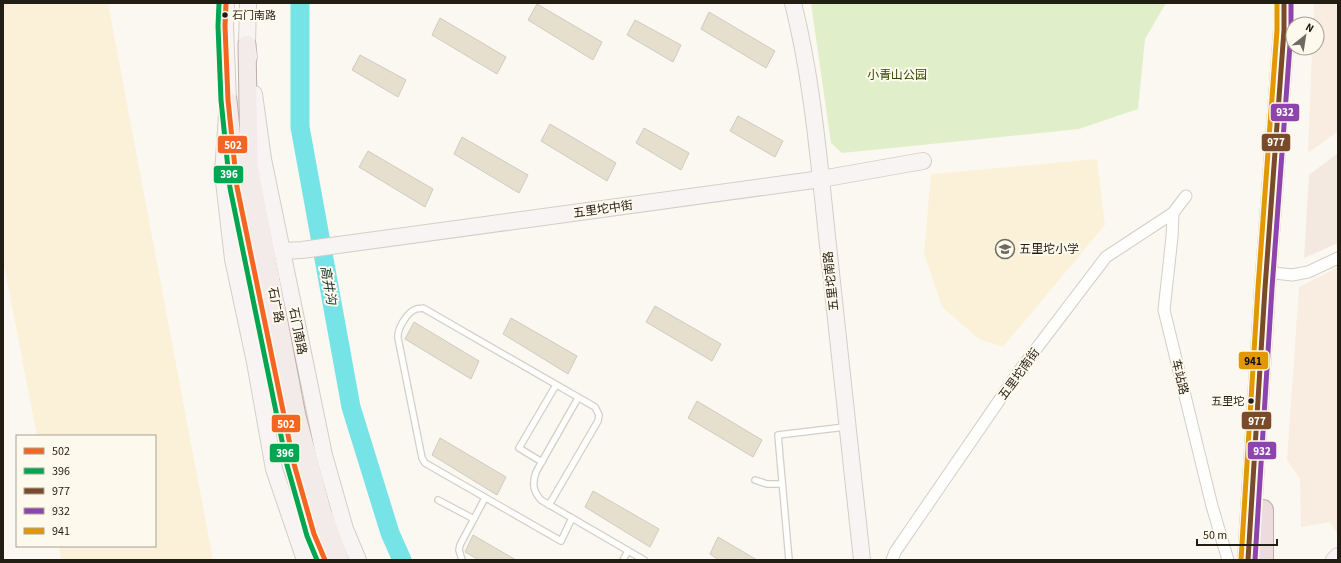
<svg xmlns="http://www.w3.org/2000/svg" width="1341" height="563" viewBox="0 0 1341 563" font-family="'Source Sans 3','Noto Sans SC',sans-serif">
<rect width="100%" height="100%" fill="#faf8f1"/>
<g fill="#f9ede1">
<polygon points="1314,3 1338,3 1338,131 1308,153 1312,48 1317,48 1317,24 1313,24"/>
<polygon points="1338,267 1338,535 1330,522 1301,527 1300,479 1287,460 1299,287"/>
</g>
<g fill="#fbf1d9">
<polygon points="3,3 108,3 213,560 61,560 59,546 155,546 155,436 37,436 3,260"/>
<polygon points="1097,159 1105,225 1003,347 979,339 942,307 924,253 931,174"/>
</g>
<polygon fill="#f3e9e0" points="1338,153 1338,243 1304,258 1309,175"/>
<polygon fill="#e0efc9" points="811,3 1166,3 1145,39 1138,109 1079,129 842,153 831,143"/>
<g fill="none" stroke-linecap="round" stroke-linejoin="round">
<polyline stroke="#76e3e6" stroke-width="19" points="300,3 300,127 351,407 390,533 402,560"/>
</g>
<g fill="#e6dfcd" stroke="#cfcbc2">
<polygon points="537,4 602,42 593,60 528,20"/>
<polygon points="709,12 775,51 766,68 701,29"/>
<polygon points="440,18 506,57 497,74 432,35"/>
<polygon points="635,20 681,45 673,62 627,35"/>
<polygon points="360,55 406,80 398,97 352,70"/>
<polygon points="738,116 783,141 775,157 730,131"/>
<polygon points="550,124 616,163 607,181 541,141"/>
<polygon points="644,128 689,153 681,170 636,143"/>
<polygon points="462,137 528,175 519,193 454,154"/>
<polygon points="368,151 433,189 425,207 359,167"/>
<polygon points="655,306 721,344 712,361 646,322"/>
<polygon points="511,318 577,356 568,374 503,334"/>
<polygon points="414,322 479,361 471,379 405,339"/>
<polygon points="697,401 762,440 753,457 688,418"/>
<polygon points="440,438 506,477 497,495 432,455"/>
<polygon points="593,491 659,529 650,547 585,507"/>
<polygon points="473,535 516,560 479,560 465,552"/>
<polygon points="718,537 757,560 719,560 710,554"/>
</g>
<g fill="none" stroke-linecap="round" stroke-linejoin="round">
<defs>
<g id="lane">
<path d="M578 398 536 472C532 484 533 491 541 500L644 560"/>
<polyline points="542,462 519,448 556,385"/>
<polyline points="755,480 767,484 782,484"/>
<polyline points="438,500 474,519"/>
<path d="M549 505 598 421 599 415 595 407 423 308C421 309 419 308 416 309 407 312 397 329 398 338L422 458 425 463 561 541 572 518"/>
<polyline points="462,560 459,550 460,545 485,498"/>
<polyline points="623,560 628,551"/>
<polyline points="789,560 778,435 845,427"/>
</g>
<g id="street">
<polyline points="1186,196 1173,213 1172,237 1164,310 1212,506 1228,560"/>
<polyline points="1266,272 1292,275 1308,272 1338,258"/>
<polyline points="892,560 895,552 1020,370 1106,257 1173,213"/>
</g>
<g id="secondary">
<polyline points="226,3 225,26 228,100 223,173 233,259 255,362 274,469 305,560"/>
<polyline points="248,3 247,44 249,57"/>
<path d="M793 3C813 82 819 164 828 245 839 350 850 455 862 560"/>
<polyline points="254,94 263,159 324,455 345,529 358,560"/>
<polyline points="282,251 302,250 821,179 923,161"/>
<polyline points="1334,560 1338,556"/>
</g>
<g id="primary">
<polyline points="247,44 249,165 297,416 322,510 340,560"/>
<polyline points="228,100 237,187 294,464 314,534 325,560"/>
</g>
<g id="highway">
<polyline points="1248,560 1265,288 1284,30 1284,3"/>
<polyline points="1263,560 1263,510"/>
</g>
</defs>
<use href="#lane" stroke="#d2cfc6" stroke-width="8"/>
<use href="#street" stroke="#d2cfc6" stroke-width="13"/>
<use href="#secondary" stroke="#d2cfc6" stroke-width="18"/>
<use href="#primary" stroke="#bfadac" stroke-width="19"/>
<use href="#highway" stroke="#bfadac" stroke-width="22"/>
<use href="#lane" stroke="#fefefd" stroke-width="5.5"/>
<use href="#street" stroke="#fefefd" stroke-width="11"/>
<use href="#secondary" stroke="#f9f4f4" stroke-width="16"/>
<use href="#primary" stroke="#f3eaea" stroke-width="17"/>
<use href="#highway" stroke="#ecdcdd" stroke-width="20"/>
<defs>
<polyline id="bus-1" points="226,3 225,26 228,100 237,187 294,464 314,534 325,560"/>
<polyline id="bus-2" points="219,3 218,26 221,100 230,188 287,465 307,536 317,560"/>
<polyline id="bus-3" points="1248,560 1265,288 1284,30 1284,3"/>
<polyline id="bus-4" points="1255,560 1272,288 1291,31 1291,3"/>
<polyline id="bus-5" points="1241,560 1258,288 1277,30 1277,3"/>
</defs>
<use href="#bus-1" stroke="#fef9ed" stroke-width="8"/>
<use href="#bus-2" stroke="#fef9ed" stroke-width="8"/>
<use href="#bus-3" stroke="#fef9ed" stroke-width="8"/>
<use href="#bus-4" stroke="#fef9ed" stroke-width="8"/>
<use href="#bus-5" stroke="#fef9ed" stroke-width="8"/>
<use href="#bus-1" stroke="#f26522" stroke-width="5"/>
<use href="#bus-2" stroke="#00a651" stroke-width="5"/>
<use href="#bus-3" stroke="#7a4b2a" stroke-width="5"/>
<use href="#bus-4" stroke="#8e44ad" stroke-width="5"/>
<use href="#bus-5" stroke="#e29802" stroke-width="5"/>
</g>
<defs>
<symbol id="school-ring" viewBox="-11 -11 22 22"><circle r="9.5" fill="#fef9ed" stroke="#6e6a61" stroke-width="1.5"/><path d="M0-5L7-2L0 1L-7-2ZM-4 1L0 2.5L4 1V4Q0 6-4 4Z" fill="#6e6a61"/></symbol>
</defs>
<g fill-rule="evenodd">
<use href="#school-ring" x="994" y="238" width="22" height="22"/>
</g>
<g fill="#231e13" stroke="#fef9ed" stroke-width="1.5">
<circle cx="225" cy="15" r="3.5"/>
<circle cx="1251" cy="401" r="3.5"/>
</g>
<g text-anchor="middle" stroke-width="4" stroke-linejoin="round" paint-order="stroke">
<g font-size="11" fill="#231e13" stroke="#fef9ed" text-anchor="start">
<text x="232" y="19">石门南路</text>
<text x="1244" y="405" text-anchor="end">五里坨</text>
</g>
<g font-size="12" fill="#2f4703" stroke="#fef9ed">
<text x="897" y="79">小青山公园</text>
</g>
<g font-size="12" fill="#231e13" stroke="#fef9ed">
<text transform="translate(603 209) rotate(-8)" y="4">五里坨中街</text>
<text transform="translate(831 281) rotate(-96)" y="4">五里坨南路</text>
<text transform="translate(276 305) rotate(79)" y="4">石广路</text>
<text transform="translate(298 331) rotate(79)" y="4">石门南路</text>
<text transform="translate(1019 374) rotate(-54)" y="4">五里坨南街</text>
<text transform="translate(1180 377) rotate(76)" y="4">车站路</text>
</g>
<g font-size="12" fill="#231e13" stroke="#fef9ed" text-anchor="start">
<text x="1019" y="253">五里坨小学</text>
</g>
<g font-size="13" font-style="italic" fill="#162f30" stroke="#fef9ed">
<text transform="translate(329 285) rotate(80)" y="5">高井沟</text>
</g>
</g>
<g stroke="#fef9ed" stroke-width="1.5">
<rect x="1270" y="103" width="30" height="19" rx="4" fill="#8e44ad"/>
<rect x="1261" y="133" width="30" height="19" rx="4" fill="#7a4b2a"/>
<rect x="217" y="135" width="31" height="19" rx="4" fill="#f26522"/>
<rect x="213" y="165" width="31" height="19" rx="4" fill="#00a651"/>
<rect x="1238" y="351" width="31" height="19" rx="4" fill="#e29802"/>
<rect x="1241" y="411" width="31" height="19" rx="4" fill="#7a4b2a"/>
<rect x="271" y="414" width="30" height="19" rx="4" fill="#f26522"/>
<rect x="1247" y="441" width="30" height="19" rx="4" fill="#8e44ad"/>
<rect x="269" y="443" width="31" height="20" rx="4" fill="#00a651"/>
</g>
<g font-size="11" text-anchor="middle" font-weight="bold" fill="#fff">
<text x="1285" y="116">932</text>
<text x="1276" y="146">977</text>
<text x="233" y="149">502</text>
<text x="229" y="178">396</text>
<text x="1257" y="425">977</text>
<text x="286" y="428">502</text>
<text x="1262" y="455">932</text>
<text x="285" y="457">396</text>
</g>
<g font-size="11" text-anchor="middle" font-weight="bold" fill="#111">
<text x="1253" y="365">941</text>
</g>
<rect width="1341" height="563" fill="none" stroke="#231e13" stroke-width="8"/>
<rect x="16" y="435" width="140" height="112" fill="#fef9ed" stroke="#a6a196"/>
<rect x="24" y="448" width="20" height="6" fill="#f26522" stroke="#a6a196"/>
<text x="52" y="455" font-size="12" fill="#231e13">502</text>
<rect x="24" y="468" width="20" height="6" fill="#00a651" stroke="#a6a196"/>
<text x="52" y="475" font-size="12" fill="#231e13">396</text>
<rect x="24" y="488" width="20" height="6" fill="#7a4b2a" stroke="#a6a196"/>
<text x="52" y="495" font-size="12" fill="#231e13">977</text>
<rect x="24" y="508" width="20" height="6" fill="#8e44ad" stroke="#a6a196"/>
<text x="52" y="515" font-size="12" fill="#231e13">932</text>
<rect x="24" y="528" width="20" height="6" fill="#e29802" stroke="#a6a196"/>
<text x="52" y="535" font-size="12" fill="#231e13">941</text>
<g transform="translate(1305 36) rotate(30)"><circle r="19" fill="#fef9ed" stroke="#a6a196"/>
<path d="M0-3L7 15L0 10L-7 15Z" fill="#6e6a61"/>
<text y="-6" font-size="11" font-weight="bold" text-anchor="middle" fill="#231e13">N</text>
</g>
<path d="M1197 539v6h80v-6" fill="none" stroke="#231e13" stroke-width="2"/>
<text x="1203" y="539" font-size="12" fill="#231e13" stroke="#fef9ed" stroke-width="3" paint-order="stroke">50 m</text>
</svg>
